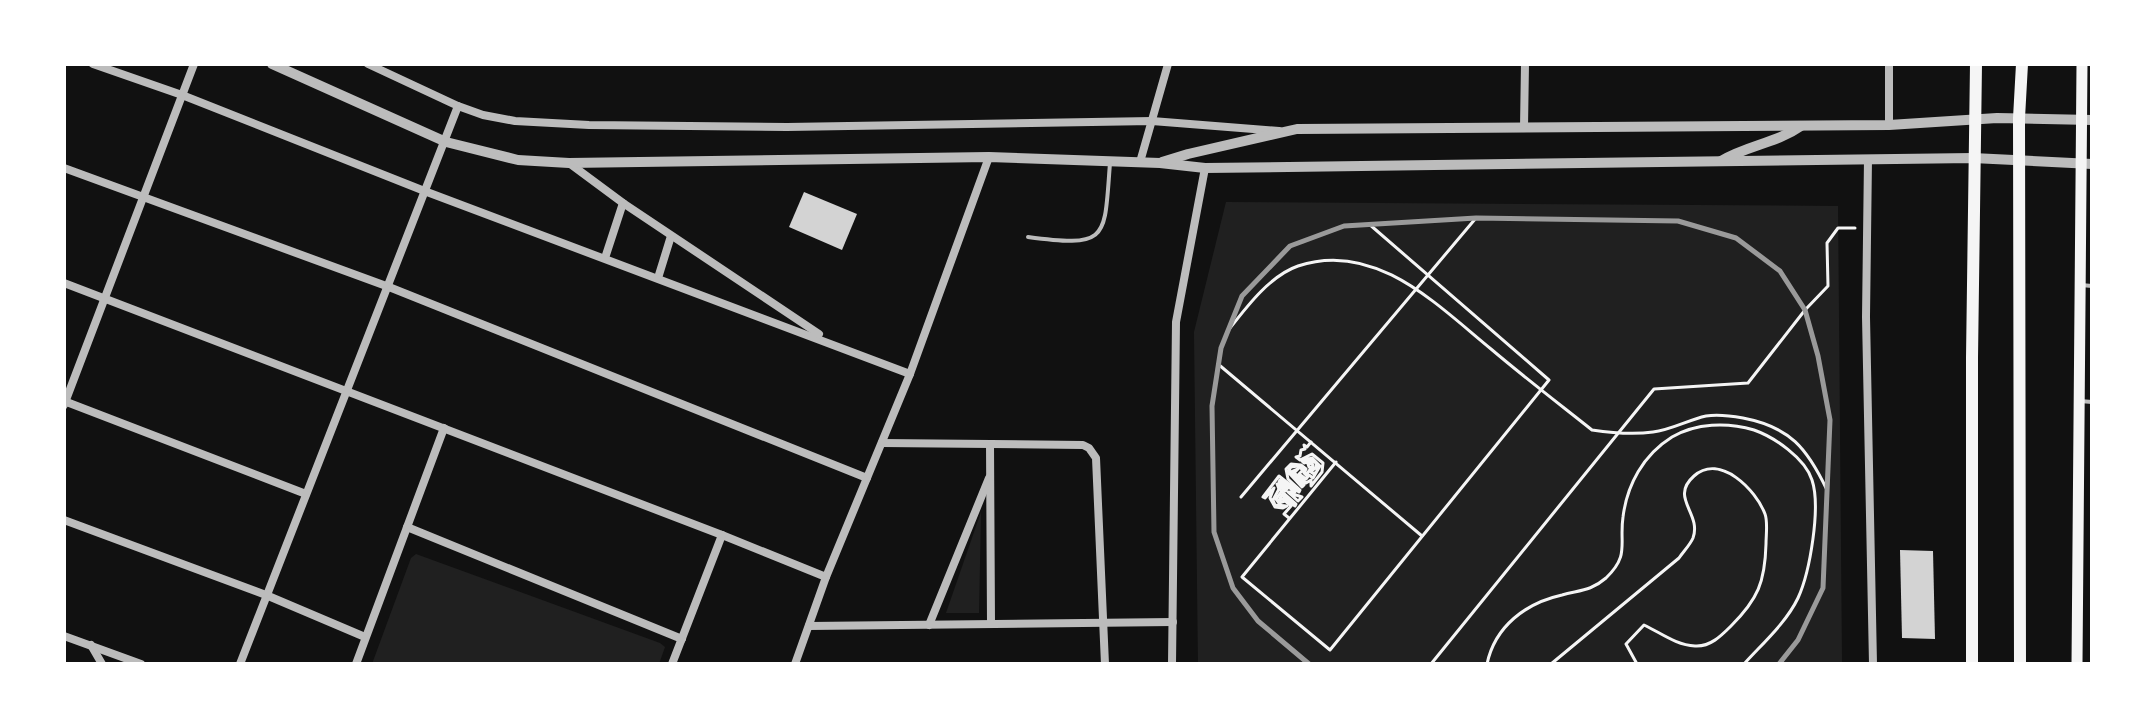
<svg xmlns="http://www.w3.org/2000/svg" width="2156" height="728" viewBox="0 0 2156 728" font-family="Barlow,sans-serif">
<rect width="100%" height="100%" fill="#111"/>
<g fill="#202020">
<polygon points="1226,202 1838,206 1842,664 1198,664 1194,332"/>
<polygon points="981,512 979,613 946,613"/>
<polygon points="416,554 660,643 665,647 659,664 372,664 411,558"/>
</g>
<g fill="#d3d3d3">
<polygon points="804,192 857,214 842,250 789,227"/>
<polygon points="1900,550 1933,551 1935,639 1902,638"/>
</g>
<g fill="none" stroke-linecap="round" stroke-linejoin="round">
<g stroke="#f5f5f5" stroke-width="3">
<path d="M1227 332C1245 309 1269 276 1298 266 1375 240 1437 305 1491 349 1524 377 1558 403 1592 430 1612 433 1632 435 1653 432 1671 430 1688 420 1706 416 1718 414 1732 416 1743 418 1790 427 1807 448 1827 490"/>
<polyline points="1218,364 1422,536"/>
<polyline points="1336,462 1242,577 1330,650 1549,380 1369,224"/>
<polyline points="1279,489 1296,504 1295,506 1282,495 1279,500 1283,499 1291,506 1284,514 1289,518"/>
<polyline points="1282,491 1276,499 1279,503 1285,501"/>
<polyline points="1293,494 1302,497 1298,501 1288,492 1295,492 1280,480 1279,482 1287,489 1285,491 1277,484 1279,489 1273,500 1275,505 1287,506 1283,508 1275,507 1270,498 1274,488 1265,498 1263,497 1279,476 1299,492 1300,490 1288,479 1286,469 1291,464 1301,465 1306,469 1304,473 1306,475 1312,467 1309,467 1308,464 1312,463 1314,469 1311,472 1314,474 1317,471 1316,463 1312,460 1304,463 1302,461 1312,458 1320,466 1313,478 1309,475 1306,479 1299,474 1303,470 1298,466 1291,467 1288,472 1302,487 1304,485 1291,472 1298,469 1294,473 1306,483 1311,480 1311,486 1322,472 1323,463 1312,454 1300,460 1296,457 1300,456 1301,450 1305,449 1304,445 1307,447 1311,442"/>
<polyline points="1241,497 1476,218"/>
<polyline points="1431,664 1654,389 1748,383 1805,310 1828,286 1827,243 1838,228 1855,228"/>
<path d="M1487 664C1495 626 1526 603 1562 595 1580 590 1591 591 1606 578 1630 555 1619 544 1623 517 1627 485 1643 455 1672 437 1696 423 1727 422 1754 430 1774 437 1805 458 1812 480 1821 507 1810 572 1798 598 1786 623 1762 644 1744 664"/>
<path d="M1551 664 1679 558C1683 552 1690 545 1693 538 1702 513 1669 498 1694 476 1720 453 1756 490 1765 514 1768 522 1766 535 1766 544 1765 582 1758 599 1731 626 1721 636 1710 647 1695 646 1676 645 1661 633 1644 625L1626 644 1637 664"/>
</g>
<g stroke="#bcbcbc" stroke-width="4">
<path d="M1028 237C1110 248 1104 239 1110 163"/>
<polyline points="2081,285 2092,286"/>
<polyline points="2080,401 2092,402"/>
</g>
<g stroke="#bcbcbc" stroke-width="8">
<polyline points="93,64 182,95 427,192 910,374"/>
<polyline points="458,106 483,115 515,121 589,125 787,127 1152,121 1279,131"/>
<polyline points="1889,125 1889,64"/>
<polyline points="1524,127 1525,64"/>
<polyline points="1868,159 1866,317 1873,664"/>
<polyline points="1140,162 1168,64"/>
<polyline points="569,163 623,203 819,334"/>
<polyline points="64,168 389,287 867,478"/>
<polyline points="605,258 623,203"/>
<polyline points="658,278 671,236"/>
<polyline points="64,283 722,535 826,577"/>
<polyline points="64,401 306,494"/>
<polyline points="64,405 194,64"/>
<polyline points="882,443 1083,445 1089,448 1096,458 1105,664"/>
<polyline points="990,444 991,623"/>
<polyline points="64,520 266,595 365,637"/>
<polyline points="407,527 682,639"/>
<polyline points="929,625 989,478"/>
<polyline points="809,626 1173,622"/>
<polyline points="64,636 141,664"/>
<polyline points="91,645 102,664"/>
<polyline points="240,664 458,106 368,64"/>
<polyline points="356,664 444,428"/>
<polyline points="672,664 722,535"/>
<polyline points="795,664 826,577 910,374 989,157"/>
<polyline points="1172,664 1176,322 1205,168"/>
</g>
<g stroke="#bcbcbc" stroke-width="10">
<polyline points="272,64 446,142 518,160 569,163 989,157 1160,163 1205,168 1973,158 2092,164"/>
<path d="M1721 161C1748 145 1777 143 1801 126"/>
<polyline points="1162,162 1188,154 1297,129 1889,125 1997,118 2092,120"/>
</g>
<polyline stroke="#f5f5f5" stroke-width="11" points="2077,664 2082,64"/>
<g stroke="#f5f5f5" stroke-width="12">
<polyline points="1972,664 1972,358 1976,64"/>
<polyline points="2020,664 2019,118 2022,64"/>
</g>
<polyline stroke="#9a9a9a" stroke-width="5" points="1309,664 1258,621 1233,588 1214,532 1212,406 1221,348 1242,296 1290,246 1344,226 1476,218 1678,221 1736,238 1780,271 1805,310 1818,356 1830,420 1823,588 1798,640 1779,664"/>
</g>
<rect width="2156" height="728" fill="none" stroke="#ffffff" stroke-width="132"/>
</svg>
